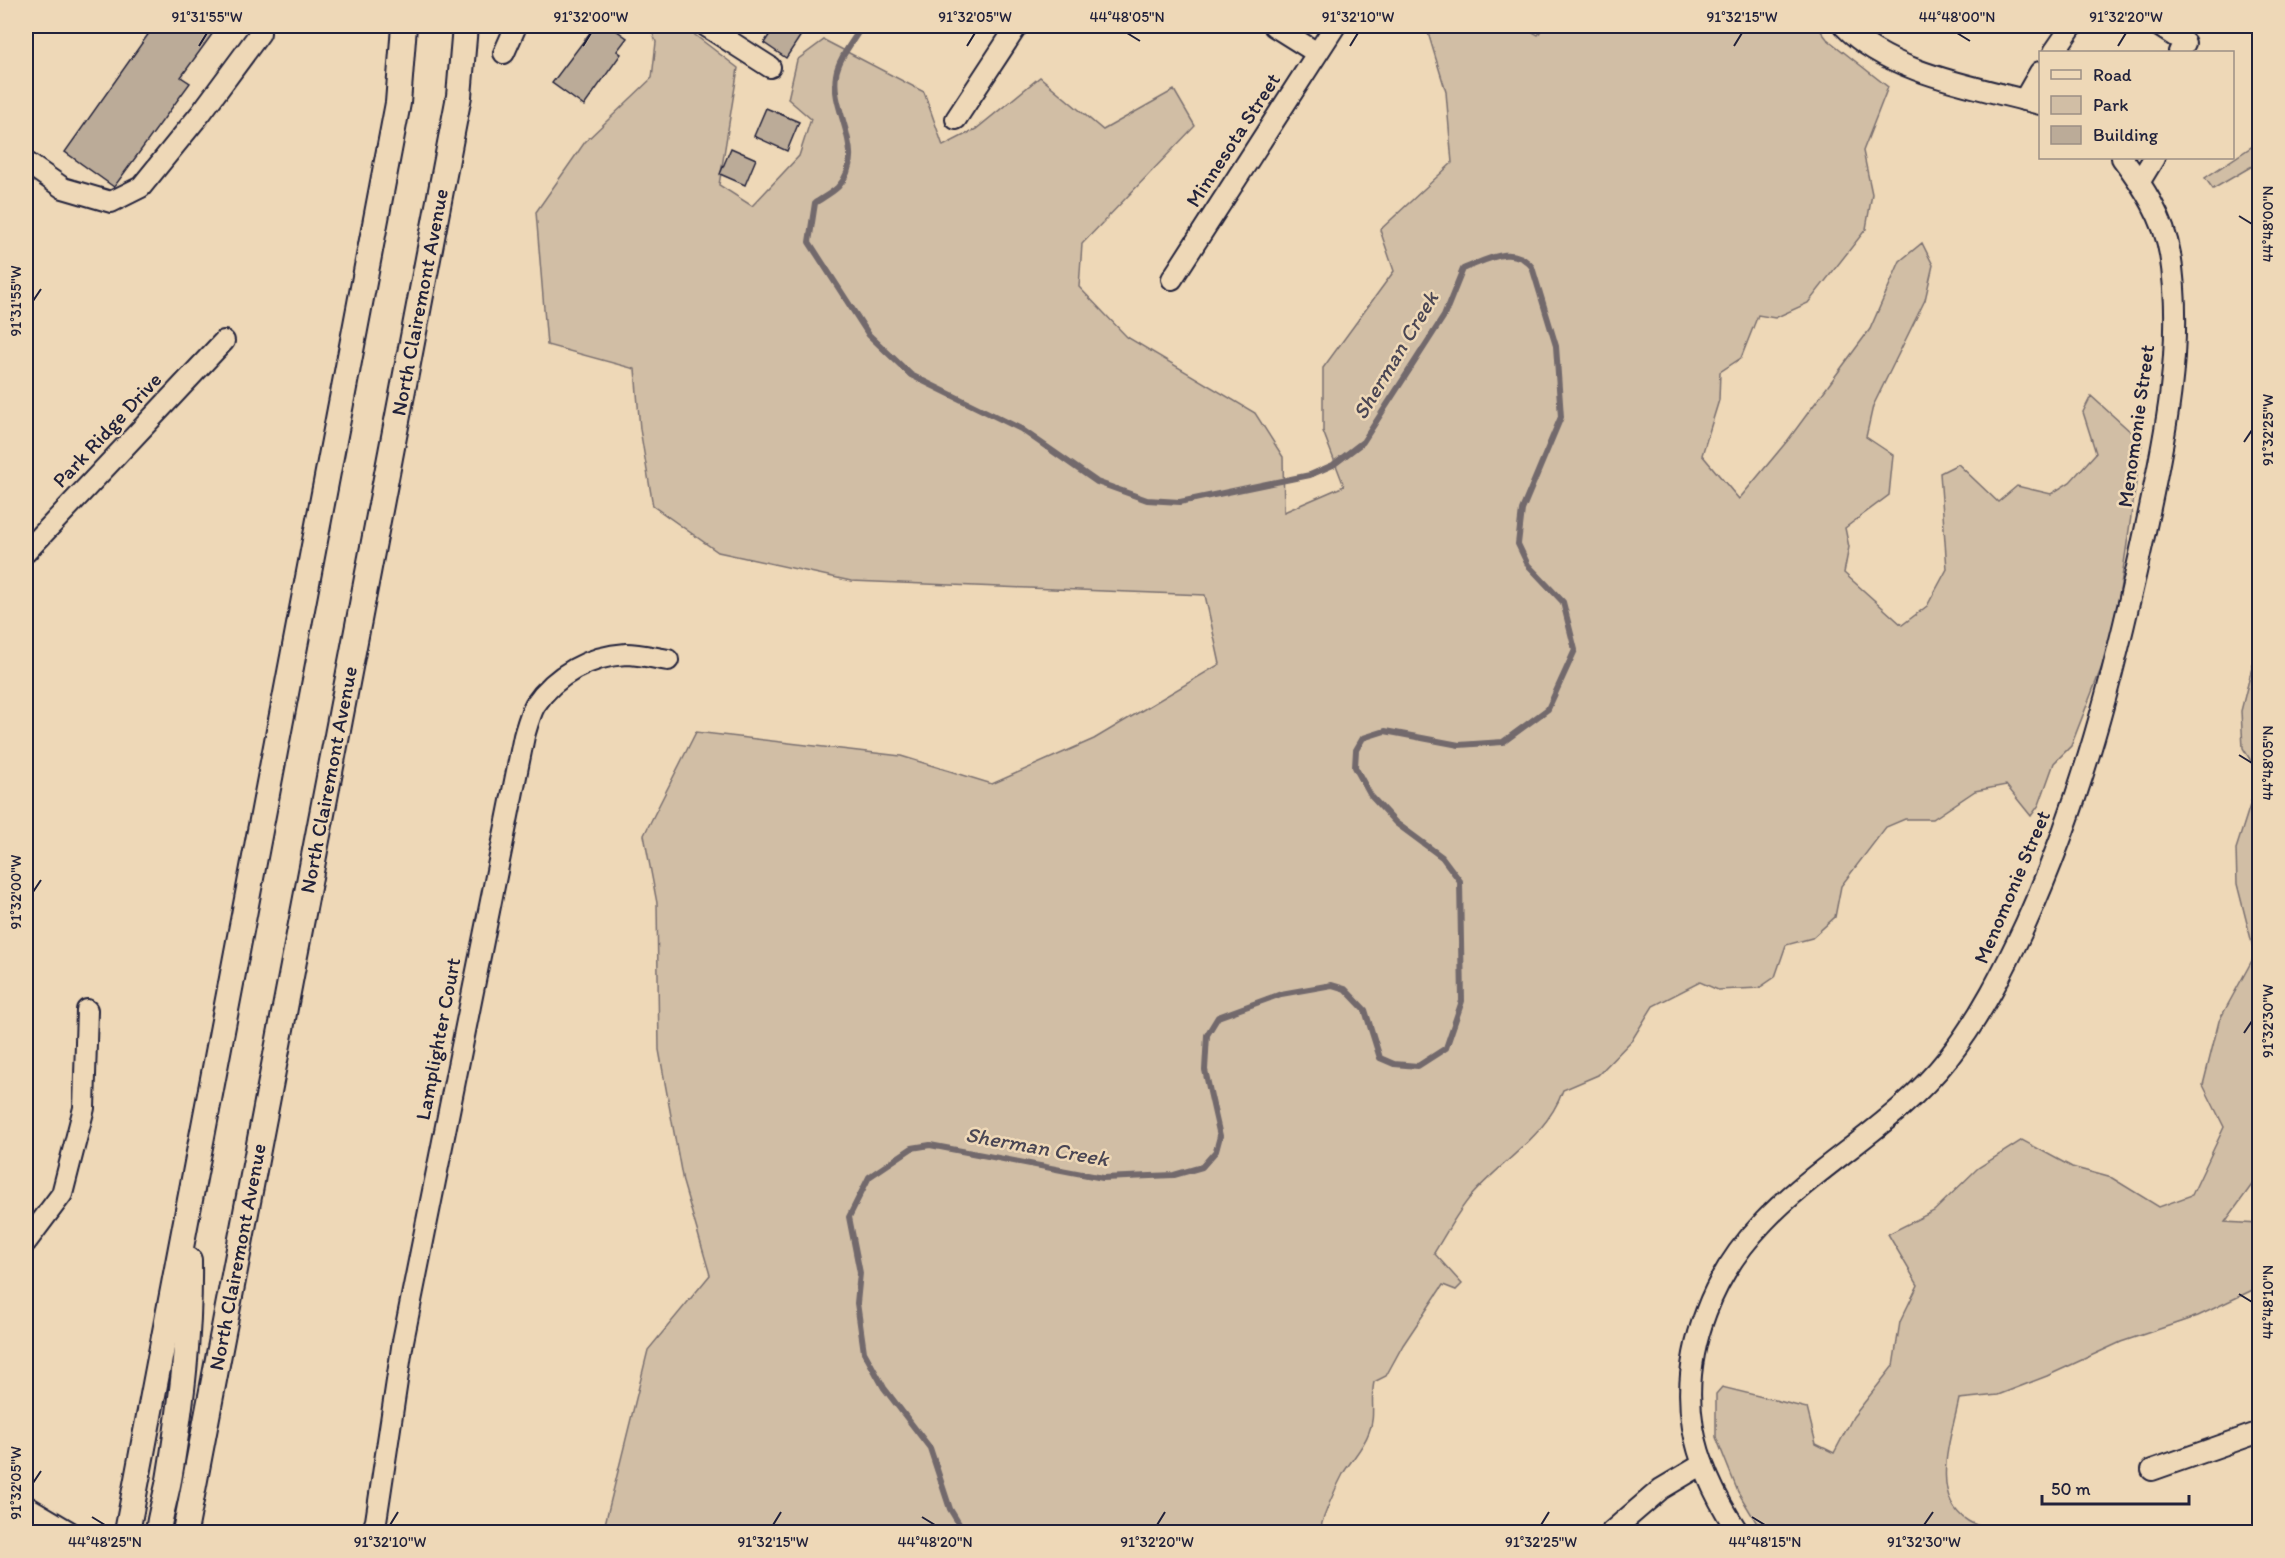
<svg xmlns="http://www.w3.org/2000/svg" width="2285" height="1558" viewBox="0 0 2285 1558" font-family="Itim,sans-serif">
<rect width="100%" height="100%" fill="#eed8b7"/>
<filter id="ink" filterUnits="userSpaceOnUse"><feTurbulence type="fractalNoise" baseFrequency=".0167" numOctaves="2"/><feDisplacementMap in="SourceGraphic" scale="12" xChannelSelector="R" yChannelSelector="G"/><feConvolveMatrix kernelMatrix="1 2 1 2 8 2 1 2 1" color-interpolation-filters="sRGB"/></filter>
<g filter="url(#ink)">
<g fill="#d1bea5" stroke="#7a7070" stroke-width="1.5">
<path d="M650 26H683L738 68 719 185 752 206 799 156 811 119 788 99 797 60 824 40 924 92 943 146 976 129 1040 77 1103 130 1174 90 1195 126 1082 244 1079 287 1127 337 1255 413 1283 457 1284 512 1344 486 1323 431V368L1394 271 1380 230 1452 163 1446 92 1426 26H1522L1538 35 1544 26H1817L1827 39 1888 87 1863 151 1872 194 1866 229 1808 303 1775 318 1758 315 1741 358 1720 372 1719 400 1702 455 1739 499 1788 440 1870 329 1900 261 1922 243 1933 265 1925 300 1873 406 1866 437 1893 455 1889 495 1845 528 1849 547 1844 573 1902 625 1927 606 1947 569 1940 473 1958 464 1998 502 2017 486 2051 494 2070 482 2096 453 2083 412 2091 396 2142 442 2113 638 2071 746 2054 763 2039 805 2031 816 2006 785 1975 791 1933 819H1905L1886 827 1841 886 1835 917 1812 938 1786 945 1775 977 1759 988 1718 990 1700 982 1653 1006 1632 1040 1598 1075 1563 1090C1547 1136 1504 1159 1472 1195 1457 1212 1446 1234 1434 1253L1462 1284 1456 1290 1443 1285 1403 1345 1386 1376 1374 1382C1370 1400 1376 1416 1369 1432 1364 1447 1352 1459 1344 1472 1334 1491 1325 1512 1319 1532H603L648 1350 710 1275 683 1182 659 1050 657 903 644 835 696 732 901 756 992 784 1094 739 1220 664 1205 595 851 581 718 552 653 506 640 429 635 369 547 345 536 212 585 142 652 78 656 42Z"/>
<polygon points="2259,142 2259,162 2213,189 2205,178"/>
<polygon points="2259,612 2260,774 2259,774 2243,748 2241,711 2257,648"/>
<path d="M2259 777V1175L2225 1222 2259 1224V1287L2198 1316 2121 1342 2047 1376 1998 1395 1959 1399C1952 1436 1928 1495 1968 1521 1976 1526 1989 1529 1998 1532H1762L1738 1492 1716 1437V1394L1722 1387 1807 1408 1816 1444 1834 1453 1853 1417 1893 1366 1900 1322 1918 1285 1888 1234 1934 1211 1978 1168 2022 1140 2072 1167 2112 1178 2159 1207 2192 1195 2224 1127 2203 1085 2219 1021 2255 955 2237 884 2236 849Z"/>
</g>
<g fill="none" stroke-linecap="round" stroke-linejoin="round">
<path stroke="#72696c" stroke-width="6" d="M862 26C854 40 838 59 836 75 830 112 869 153 838 187 832 193 822 198 815 203L809 242 869 335 911 375 1021 429 1097 482 1147 500 1180 502 1310 475 1333 465 1363 442 1444 316 1463 269C1487 260 1513 243 1532 267L1556 346 1561 417 1522 510 1518 544 1528 565 1563 602 1575 650 1548 709 1503 742 1459 745 1385 731 1363 738 1356 750 1355 767 1371 796 1396 823 1442 857 1460 881 1462 1001 1446 1048 1418 1066 1394 1064 1380 1058 1365 1010 1345 989 1332 985 1281 994 1218 1017 1207 1035 1205 1070 1220 1136 1216 1151 1202 1167 1174 1175 1103 1178 930 1145 912 1148 869 1177 849 1217 860 1273 857 1303 864 1352 884 1388 930 1448 950 1509 964 1532"/>
</g>
<g fill="#bbab98" stroke="#22223b" stroke-width="1.5">
<polygon points="154,26 218,26 181,77 190,83 114,187 65,152"/>
<polygon points="595,26 610,26 627,38 617,51 621,54 584,106 552,83"/>
<polygon points="775,26 807,26 786,58 764,43"/>
<polygon points="766,108 799,122 787,151 754,136"/>
<polygon points="731,148 756,159 745,185 720,174"/>
</g>
<g fill="none" stroke-linecap="round" stroke-linejoin="round">
<defs>
<g id="minor">
<polyline points="706,26 770,67"/>
<polyline points="1274,26 1317,53"/>
<path d="M1844 26C1890 74 1978 87 2040 104"/>
<polyline points="2159,26 2185,43 2179,52"/>
<polyline points="2054,52 2072,26"/>
<polyline points="504,53 516,26"/>
<polyline points="2024,100 2040,72"/>
<polyline points="956,119 1017,26"/>
<polyline points="26,162 63,188 111,202 141,187 201,113 260,33"/>
<polyline points="2140,181 2154,158"/>
<polyline points="1172,279 1335,26"/>
<polyline points="26,552 224,341"/>
<polyline points="26,1242 62,1194 84,1108 87,1010"/>
<polyline points="2152,1470 2260,1432"/>
<polyline points="26,1506 70,1532"/>
<path d="M372 1532 376 1521 403 1341 524 736C527 726 530 714 535 705 555 675 590 656 626 654 639 654 655 658 668 660"/>
<polyline points="1611,1532 1661,1489 1703,1464"/>
<path d="M1738 1532C1691 1461 1675 1394 1706 1312 1751 1190 1874 1153 1949 1057 1981 1016 2004 970 2026 923 2082 799 2113 678 2142 545 2162 452 2186 350 2170 254 2164 218 2143 186 2122 158"/>
</g>
<g id="major">
<polyline points="127,1532 398,103 404,26"/>
<path d="M158 1532C160 1513 167 1494 170 1474 182 1400 190 1335 189 1260"/>
<path id="s1" d="M185 1532 459 96 465 26"/>
</g>
</defs>
<use href="#minor" stroke="#22223b" stroke-width="24"/>
<use href="#major" stroke="#22223b" stroke-width="28"/>
<use href="#minor" stroke="#eed8b7" stroke-width="20"/>
<use href="#major" stroke="#eed8b7" stroke-width="24"/>
</g>
</g>
<path fill="none" stroke="#22223b" stroke-width="2" d="M1127 33 1140 41M1957 33 1970 41M199 46 207 33M583 46 591 33M967 46 975 33M1350 46 1358 33M1734 46 1742 33M2118 46 2126 33M2239 216 2252 224M33 301 41 289M2244 442 2252 430M2239 755 2252 763M33 892 41 880M2244 1033 2252 1021M2239 1294 2252 1302M33 1483 41 1471M92 1517 105 1525M922 1517 935 1525M1752 1517 1765 1525M390 1525 398 1512M773 1525 781 1512M1157 1525 1165 1512M1541 1525 1549 1512M1924 1525 1933 1512"/>
<g text-anchor="middle" stroke-width="5" stroke-linejoin="round" paint-order="stroke">
<g font-size="21" fill="#22223b" stroke="#eed8b7">
<text transform="translate(1233 140) rotate(-57)" y="7">Minnesota Street</text>
<text dy="7" stroke="none"><textPath href="#s1" startOffset="1252">North Clairemont Avenue</textPath></text>
<text transform="translate(2136 426) rotate(-82)" y="7">Menomonie Street</text>
<text transform="translate(107 430) rotate(-47)" y="7">Park Ridge Drive</text>
<text dy="7" stroke="none"><textPath href="#s1" startOffset="766">North Clairemont Avenue</textPath></text>
<text transform="translate(2012 887) rotate(-67)" y="7">Menomonie Street</text>
<text transform="translate(438 1039) rotate(-79)" y="7">Lamplighter Court</text>
<text dy="7" stroke="none"><textPath href="#s1" startOffset="280">North Clairemont Avenue</textPath></text>
</g>
<g font-size="22" font-style="italic" fill="#4a4654" stroke="#eed8b7">
<text transform="translate(1395 355) rotate(-59)" y="8">Sherman Creek</text>
<text transform="translate(1037 1146) rotate(10)" y="8">Sherman Creek</text>
</g>
</g>
<rect width="2285" height="1558" fill="none" stroke="#eed8b7" stroke-width="66"/>
<rect x="2039" y="51" width="195" height="108" fill="#eed8b7" stroke="#9c8f85" stroke-width="1.5"/>
<rect x="2051" y="70" width="30" height="9" fill="#eed8b7" stroke="#9c8f85" stroke-width="1.5"/>
<text x="2093" y="81" font-size="18" fill="#22223b">Road</text>
<rect x="2051" y="96" width="30" height="18" fill="#d1bea5" stroke="#9c8f85" stroke-width="1.5"/>
<text x="2093" y="111" font-size="18" fill="#22223b">Park</text>
<rect x="2051" y="126" width="30" height="18" fill="#bbab98" stroke="#9c8f85" stroke-width="1.5"/>
<text x="2093" y="141" font-size="18" fill="#22223b">Building</text>
<path d="M2042 1495v9h147v-9" fill="none" stroke="#22223b" stroke-width="3"/>
<text x="2051" y="1495" font-size="18" fill="#22223b" stroke="#eed8b7" stroke-width="4.5" paint-order="stroke">50 m</text>
<rect x="33" y="33" width="2219" height="1492" fill="none" stroke="#22223b" stroke-width="2"/>
<g font-size="15" text-anchor="middle" fill="#22223b">
<text x="207" y="22">91°31'55"W</text>
<text x="591" y="22">91°32'00"W</text>
<text x="975" y="22">91°32'05"W</text>
<text x="1127" y="22">44°48'05"N</text>
<text x="1358" y="22">91°32'10"W</text>
<text x="1742" y="22">91°32'15"W</text>
<text x="1957" y="22">44°48'00"N</text>
<text x="2126" y="22">91°32'20"W</text>
<text transform="translate(2268 224) rotate(-90)" y="5">44°48'00"N</text>
<text transform="translate(16 301) rotate(-90)" y="5">91°31'55"W</text>
<text transform="translate(2268 430) rotate(-90)" y="5">91°32'25"W</text>
<text transform="translate(2268 763) rotate(-90)" y="5">44°48'05"N</text>
<text transform="translate(16 892) rotate(-90)" y="5">91°32'00"W</text>
<text transform="translate(2268 1021) rotate(-90)" y="5">91°32'30"W</text>
<text transform="translate(2268 1302) rotate(-90)" y="5">44°48'10"N</text>
<text transform="translate(16 1483) rotate(-90)" y="5">91°32'05"W</text>
<text x="105" y="1547">44°48'25"N</text>
<text x="390" y="1547">91°32'10"W</text>
<text x="773" y="1547">91°32'15"W</text>
<text x="935" y="1547">44°48'20"N</text>
<text x="1157" y="1547">91°32'20"W</text>
<text x="1541" y="1547">91°32'25"W</text>
<text x="1765" y="1547">44°48'15"N</text>
<text x="1924" y="1547">91°32'30"W</text>
</g>
</svg>
